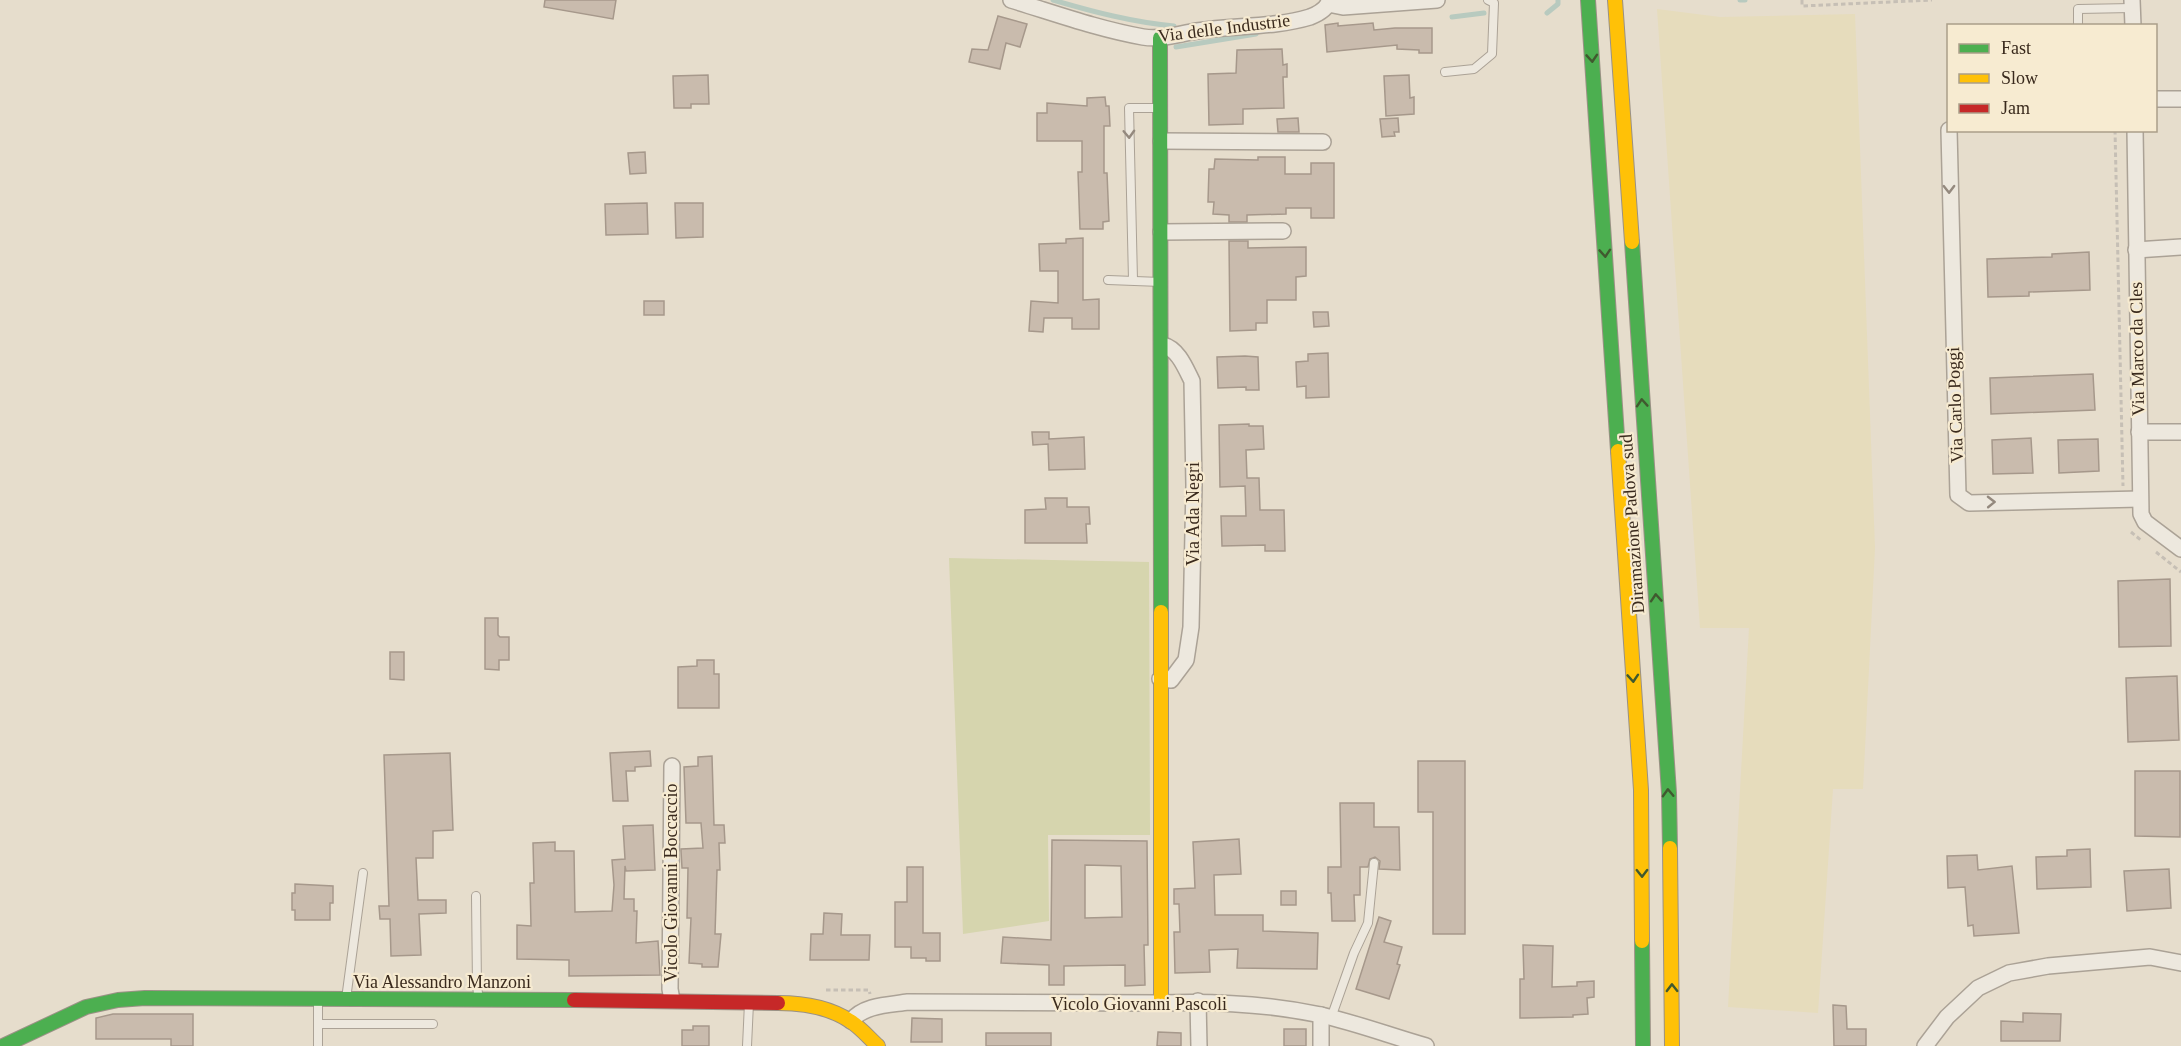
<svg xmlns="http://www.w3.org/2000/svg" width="2181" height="1046" viewBox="0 0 2181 1046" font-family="'Times New Roman',serif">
<rect width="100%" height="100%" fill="#e6ddcc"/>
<polygon fill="#e6dcbc" points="1657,9 1720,17 1855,14 1875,548 1863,789 1833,789 1818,1013 1728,1007 1749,628 1700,628"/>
<polygon fill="#d6d5ae" points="949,558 1149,562 1150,835 1048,835 1049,921 963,934"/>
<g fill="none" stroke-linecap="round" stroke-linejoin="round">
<g stroke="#b8cabf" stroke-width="5">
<path d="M1053 0C1094 12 1132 22 1174 26"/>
<polyline points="1740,0 1745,0"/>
<polyline points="1547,13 1558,4 1558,0"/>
<polyline points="1452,17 1484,13"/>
<polyline points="1176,47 1256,34"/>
</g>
</g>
<g fill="#c9bbad" stroke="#a6988b" stroke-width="1.5" fill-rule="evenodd">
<polygon points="545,0 616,0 613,19 544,7"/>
<polygon points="998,16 1027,24 1020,47 1006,43 1000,69 969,62 972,49 988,50"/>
<polygon points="1338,23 1338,26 1373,23 1374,30 1395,28 1432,28 1432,53 1419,53 1419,50 1397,49 1397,45 1327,52 1325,25"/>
<polygon points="1282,49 1283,65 1287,64 1287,77 1283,77 1284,108 1243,109 1243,124 1209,125 1208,74 1236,73 1237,50"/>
<polygon points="708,75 709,104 691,104 691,108 674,108 673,76"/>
<polygon points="1409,75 1410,98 1414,97 1414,114 1386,116 1384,76"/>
<polygon points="1105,97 1106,106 1109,106 1110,126 1104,126 1104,173 1107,173 1109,221 1103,222 1103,229 1080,229 1078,172 1082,172 1082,141 1037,141 1037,113 1047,113 1047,103 1087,106 1087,98"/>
<polygon points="1298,118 1299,132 1278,132 1277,119"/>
<polygon points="1398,118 1399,132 1394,132 1395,136 1382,137 1380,119"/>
<polygon points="645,152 646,173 630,174 628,153"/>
<polygon points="1258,157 1285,157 1285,174 1311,174 1311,163 1334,163 1334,218 1311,218 1311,208 1286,208 1286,214 1247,215 1247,222 1229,222 1229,215 1213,214 1214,202 1208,202 1209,169 1214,169 1215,159 1258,160"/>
<polygon points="647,203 648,234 606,235 605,204"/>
<polygon points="675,203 703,203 703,237 676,238"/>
<polygon points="1083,238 1083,300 1099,299 1099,329 1072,329 1072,318 1044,318 1043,332 1029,331 1031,301 1058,303 1058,271 1040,271 1039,244 1066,243 1066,239"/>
<polygon points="1229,241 1248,241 1248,248 1306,247 1306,276 1296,277 1296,300 1267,300 1267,323 1256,323 1256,330 1230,331"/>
<polygon points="2089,252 2090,290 2029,292 2029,296 1988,297 1987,259 2052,257 2052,254"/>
<rect x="644" y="301" width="20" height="14"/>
<polygon points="1313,312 1328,312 1329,326 1314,327"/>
<polygon points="1328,353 1329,397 1306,398 1306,386 1297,387 1296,362 1308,361 1308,354"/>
<polygon points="1245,356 1258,357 1259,390 1246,390 1246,387 1218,388 1217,357"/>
<polygon points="2093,374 2095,410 1991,414 1990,378"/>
<polygon points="1249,424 1249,426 1263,426 1264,449 1246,450 1247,478 1259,478 1260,510 1284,510 1285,551 1265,551 1265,545 1222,546 1221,516 1246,516 1245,486 1220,487 1219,425"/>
<polygon points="1032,432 1049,432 1049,439 1084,437 1085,469 1049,470 1048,444 1033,445"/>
<polygon points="2031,438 2033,473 1993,474 1992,440"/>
<polygon points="2098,439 2099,471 2059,473 2058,440"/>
<polygon points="1045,498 1067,498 1067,507 1089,507 1090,524 1086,524 1087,543 1025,543 1025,510 1046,509"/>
<polygon points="2170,579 2171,646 2119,647 2118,581"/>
<polygon points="485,618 498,618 498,635 500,637 509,637 509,660 499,660 499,670 485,669"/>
<polygon points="390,652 404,652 404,680 390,679"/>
<polygon points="697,660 714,660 714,674 719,674 719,708 678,708 678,667 697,666"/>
<polygon points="2177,676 2179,740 2128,742 2126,678"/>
<polygon points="650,751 651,766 635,767 635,771 626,771 628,801 613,801 610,753"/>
<polygon points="450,753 453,830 433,831 433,858 416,858 418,900 446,900 446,913 419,914 421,955 391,956 390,919 380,919 379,906 389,906 384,755"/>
<polygon points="712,756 714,825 724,825 725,843 719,843 720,870 717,870 715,934 721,934 718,967 702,967 702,964 689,963 691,918 687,918 688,868 682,868 681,851 681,849 703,848 701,823 686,823 684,767 698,766 698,757"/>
<polygon points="1418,761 1465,761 1465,934 1433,934 1433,812 1418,812"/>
<polygon points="2135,771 2180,771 2180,837 2135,836"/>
<polygon points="1340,803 1374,803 1374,827 1399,827 1400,870 1379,869 1380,861 1375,857 1370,859 1368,867 1360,867 1360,895 1354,895 1355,921 1332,921 1331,893 1328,893 1328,867 1341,867"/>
<polygon points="653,825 655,870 626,871 625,866 624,899 634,899 634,911 637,911 636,943 658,941 660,975 569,976 569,960 517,959 517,925 531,926 530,883 534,883 533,843 555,842 555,851 574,851 575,912 612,911 614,885 612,860 625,859 623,826"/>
<polygon points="1239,839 1241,874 1214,875 1215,915 1263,915 1263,931 1318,933 1317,969 1237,968 1238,949 1209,950 1210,972 1175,973 1174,932 1180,932 1179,904 1174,904 1174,889 1195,888 1193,842"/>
<path d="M1052 840 1147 841 1148 945H1144L1145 985 1125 986V965L1064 966V985H1049V965L1001 963 1003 937 1051 940ZM1085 865 1121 866 1122 917 1085 918Z"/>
<polygon points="2090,849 2091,887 2037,889 2036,857 2067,856 2067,850"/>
<polygon points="1977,855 1978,870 2012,866 2019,933 1974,936 1973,925 1968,926 1965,887 1948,888 1947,856"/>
<polygon points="907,867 923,867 923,933 940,933 940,961 926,961 926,958 911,958 911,947 895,947 895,902 907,902"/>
<polygon points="2169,869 2171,908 2127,911 2124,871"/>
<polygon points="295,884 333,886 333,903 330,903 330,920 295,920 295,910 292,910 292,893 295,893"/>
<rect x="1281" y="891" width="15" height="14"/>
<polygon points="824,913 842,914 841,935 870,935 869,960 810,960 811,934 823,934"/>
<polygon points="1379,917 1391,921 1384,942 1402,947 1397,964 1400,965 1389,999 1356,989"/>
<polygon points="1523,945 1553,946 1552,987 1577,986 1577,982 1594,981 1594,997 1587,998 1588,1014 1573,1015 1573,1017 1520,1018 1520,979 1524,979"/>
<polygon points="1833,1005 1846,1006 1847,1029 1866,1029 1866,1046 1834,1046"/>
<polygon points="2023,1013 2061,1014 2060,1041 2001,1041 2001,1021 2023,1022"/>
<polygon points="113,1014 193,1014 193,1046 171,1046 171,1039 96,1039 96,1018"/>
<polygon points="912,1018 942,1019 942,1042 911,1042"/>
<polygon points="693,1026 709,1026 709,1046 682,1046 682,1030 693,1030"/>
<rect x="1284" y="1029" width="22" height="17"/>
<polygon points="1158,1032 1181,1033 1181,1046 1157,1046"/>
<rect x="986" y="1033" width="65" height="13"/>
</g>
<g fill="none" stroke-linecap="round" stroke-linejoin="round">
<defs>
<g id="lane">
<polyline points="2078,26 2078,9 2132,8"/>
<polyline points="1445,72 1474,69 1492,54 1494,3 1488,0"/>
<polyline points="1108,280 1161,282"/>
<polyline points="1133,280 1129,108 1159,108"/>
<polyline points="476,896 477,987 479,999"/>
<polyline points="346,999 363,873"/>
<polyline points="318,1001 318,1046"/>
<polyline points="1331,1018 1354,953 1368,923 1374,863"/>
<polyline points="318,1024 433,1024"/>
<polyline points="747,1046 749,1003"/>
</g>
<g id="street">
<path d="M1011 0C1054 13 1098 29 1143 37 1161 40 1178 34 1197 31 1234 25 1274 28 1310 17 1318 14 1327 9 1330 0"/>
<polyline points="2132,0 2133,26"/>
<polyline points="1328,4 1343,7 1437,0"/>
<polyline points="2156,99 2181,99"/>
<polyline points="1949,130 1958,495 1969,503 2140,499"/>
<polyline points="2135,130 2141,514 2145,522 2181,549"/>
<polyline points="1161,141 1323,142"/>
<polyline points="1161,232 1283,231"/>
<polyline points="2136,250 2181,247"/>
<polyline points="2139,432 2181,432"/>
<path d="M1160 679 1171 680 1186 660 1191 627 1194 485 1192 381C1185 367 1178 349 1163 345"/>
<polyline points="672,1000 670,989 672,766"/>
<polyline points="1198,1001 1199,1046"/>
<path d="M851 1021C864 1005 888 1005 908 1002L1161 1003C1214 1001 1268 1004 1321 1015 1356 1023 1391 1036 1426 1046"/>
<polyline points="1321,1046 1321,1015"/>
<polyline points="1925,1046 1947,1017 1978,988 2009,973 2048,966 2150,957 2181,963"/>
</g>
<g id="fast">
<polyline points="1588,0 1618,451"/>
<polyline points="1160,38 1161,612"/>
<polyline points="1632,242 1669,793 1670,848"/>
<polyline points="1642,941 1643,1046"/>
<polyline points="3,1046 86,1007 118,1000 145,998 574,1000"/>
</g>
<g id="slow">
<polyline points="1615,0 1632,242"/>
<polyline points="1618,451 1641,790 1642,941"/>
<polyline points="1670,848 1672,1046"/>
<path d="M778 1003C803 1003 829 1007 850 1021 860 1027 869 1038 878 1046"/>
<polyline points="1161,1003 1161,612"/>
</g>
<polyline id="jam" points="574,1000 778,1003"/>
</defs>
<use href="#lane" stroke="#aba296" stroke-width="10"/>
<use href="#street" stroke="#aba296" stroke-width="18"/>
<use href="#fast" stroke="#9a9185" stroke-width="16"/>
<use href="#slow" stroke="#9a9185" stroke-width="16"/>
<use href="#jam" stroke="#9a9185" stroke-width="16"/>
<g stroke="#c6bfb5" stroke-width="3" stroke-dasharray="4.5 3" stroke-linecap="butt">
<polyline points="1802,0 1802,6 1932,0"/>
<polyline points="2115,130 2123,486"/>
<polyline points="2131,532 2142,541"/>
<polyline points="2156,552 2181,572"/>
<polyline points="826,990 869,990 870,994"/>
</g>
<use href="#lane" stroke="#ede8de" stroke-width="8"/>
<use href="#street" stroke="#ede8de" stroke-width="15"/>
<use href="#fast" stroke="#4caf50" stroke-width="14"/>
<use href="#slow" stroke="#ffc107" stroke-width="14"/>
<use href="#jam" stroke="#c62828" stroke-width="14"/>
</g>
<defs><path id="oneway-chevron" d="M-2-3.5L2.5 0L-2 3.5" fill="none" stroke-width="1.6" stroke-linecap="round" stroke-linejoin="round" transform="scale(1.5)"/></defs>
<g stroke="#40592f">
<use href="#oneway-chevron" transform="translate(1592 58) rotate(86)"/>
<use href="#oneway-chevron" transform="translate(1605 253) rotate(86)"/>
<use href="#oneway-chevron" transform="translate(1642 403) rotate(-94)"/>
<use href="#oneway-chevron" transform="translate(1656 598) rotate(-94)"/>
<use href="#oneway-chevron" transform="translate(1633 678) rotate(86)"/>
<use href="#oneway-chevron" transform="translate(1668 793) rotate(-92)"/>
<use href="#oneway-chevron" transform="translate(1642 873) rotate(89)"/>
<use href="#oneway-chevron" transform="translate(1672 988) rotate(-91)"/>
</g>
<g stroke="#94897e">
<use href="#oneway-chevron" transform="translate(1129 134) rotate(88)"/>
<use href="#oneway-chevron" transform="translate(1949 189) rotate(89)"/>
<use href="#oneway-chevron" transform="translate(1991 502) rotate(-1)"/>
</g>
<g text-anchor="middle" stroke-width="4.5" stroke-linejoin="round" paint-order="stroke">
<g font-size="18" fill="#3a2a1d" stroke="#f7ebd1">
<text transform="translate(1224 28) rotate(-7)" y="6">Via delle Industrie</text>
<text transform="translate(2137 349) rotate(-91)" y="6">Via Marco da Cles</text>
<text transform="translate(1955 405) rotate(-92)" y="6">Via Carlo Poggi</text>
<text transform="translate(1193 514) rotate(-90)" y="6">Via Ada Negri</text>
<text transform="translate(1632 524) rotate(-94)" y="6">Diramazione Padova sud</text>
<text transform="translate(671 883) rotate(-90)" y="6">Vicolo Giovanni Boccaccio</text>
<text x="442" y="988">Via Alessandro Manzoni</text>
<text x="1139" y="1010">Vicolo Giovanni Pascoli</text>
</g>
</g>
<rect x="1947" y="24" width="210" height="108" fill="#f7ebd1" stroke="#ab9e89" stroke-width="1.5"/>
<rect x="1959" y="44" width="30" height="9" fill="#4caf50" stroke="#ab9e89" stroke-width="1.5"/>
<text x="2001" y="54" font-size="18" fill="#3a2a1d">Fast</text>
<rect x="1959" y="74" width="30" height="9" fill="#ffc107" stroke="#ab9e89" stroke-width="1.5"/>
<text x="2001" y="84" font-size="18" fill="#3a2a1d">Slow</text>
<rect x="1959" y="104" width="30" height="9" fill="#c62828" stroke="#ab9e89" stroke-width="1.5"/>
<text x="2001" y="114" font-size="18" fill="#3a2a1d">Jam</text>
</svg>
